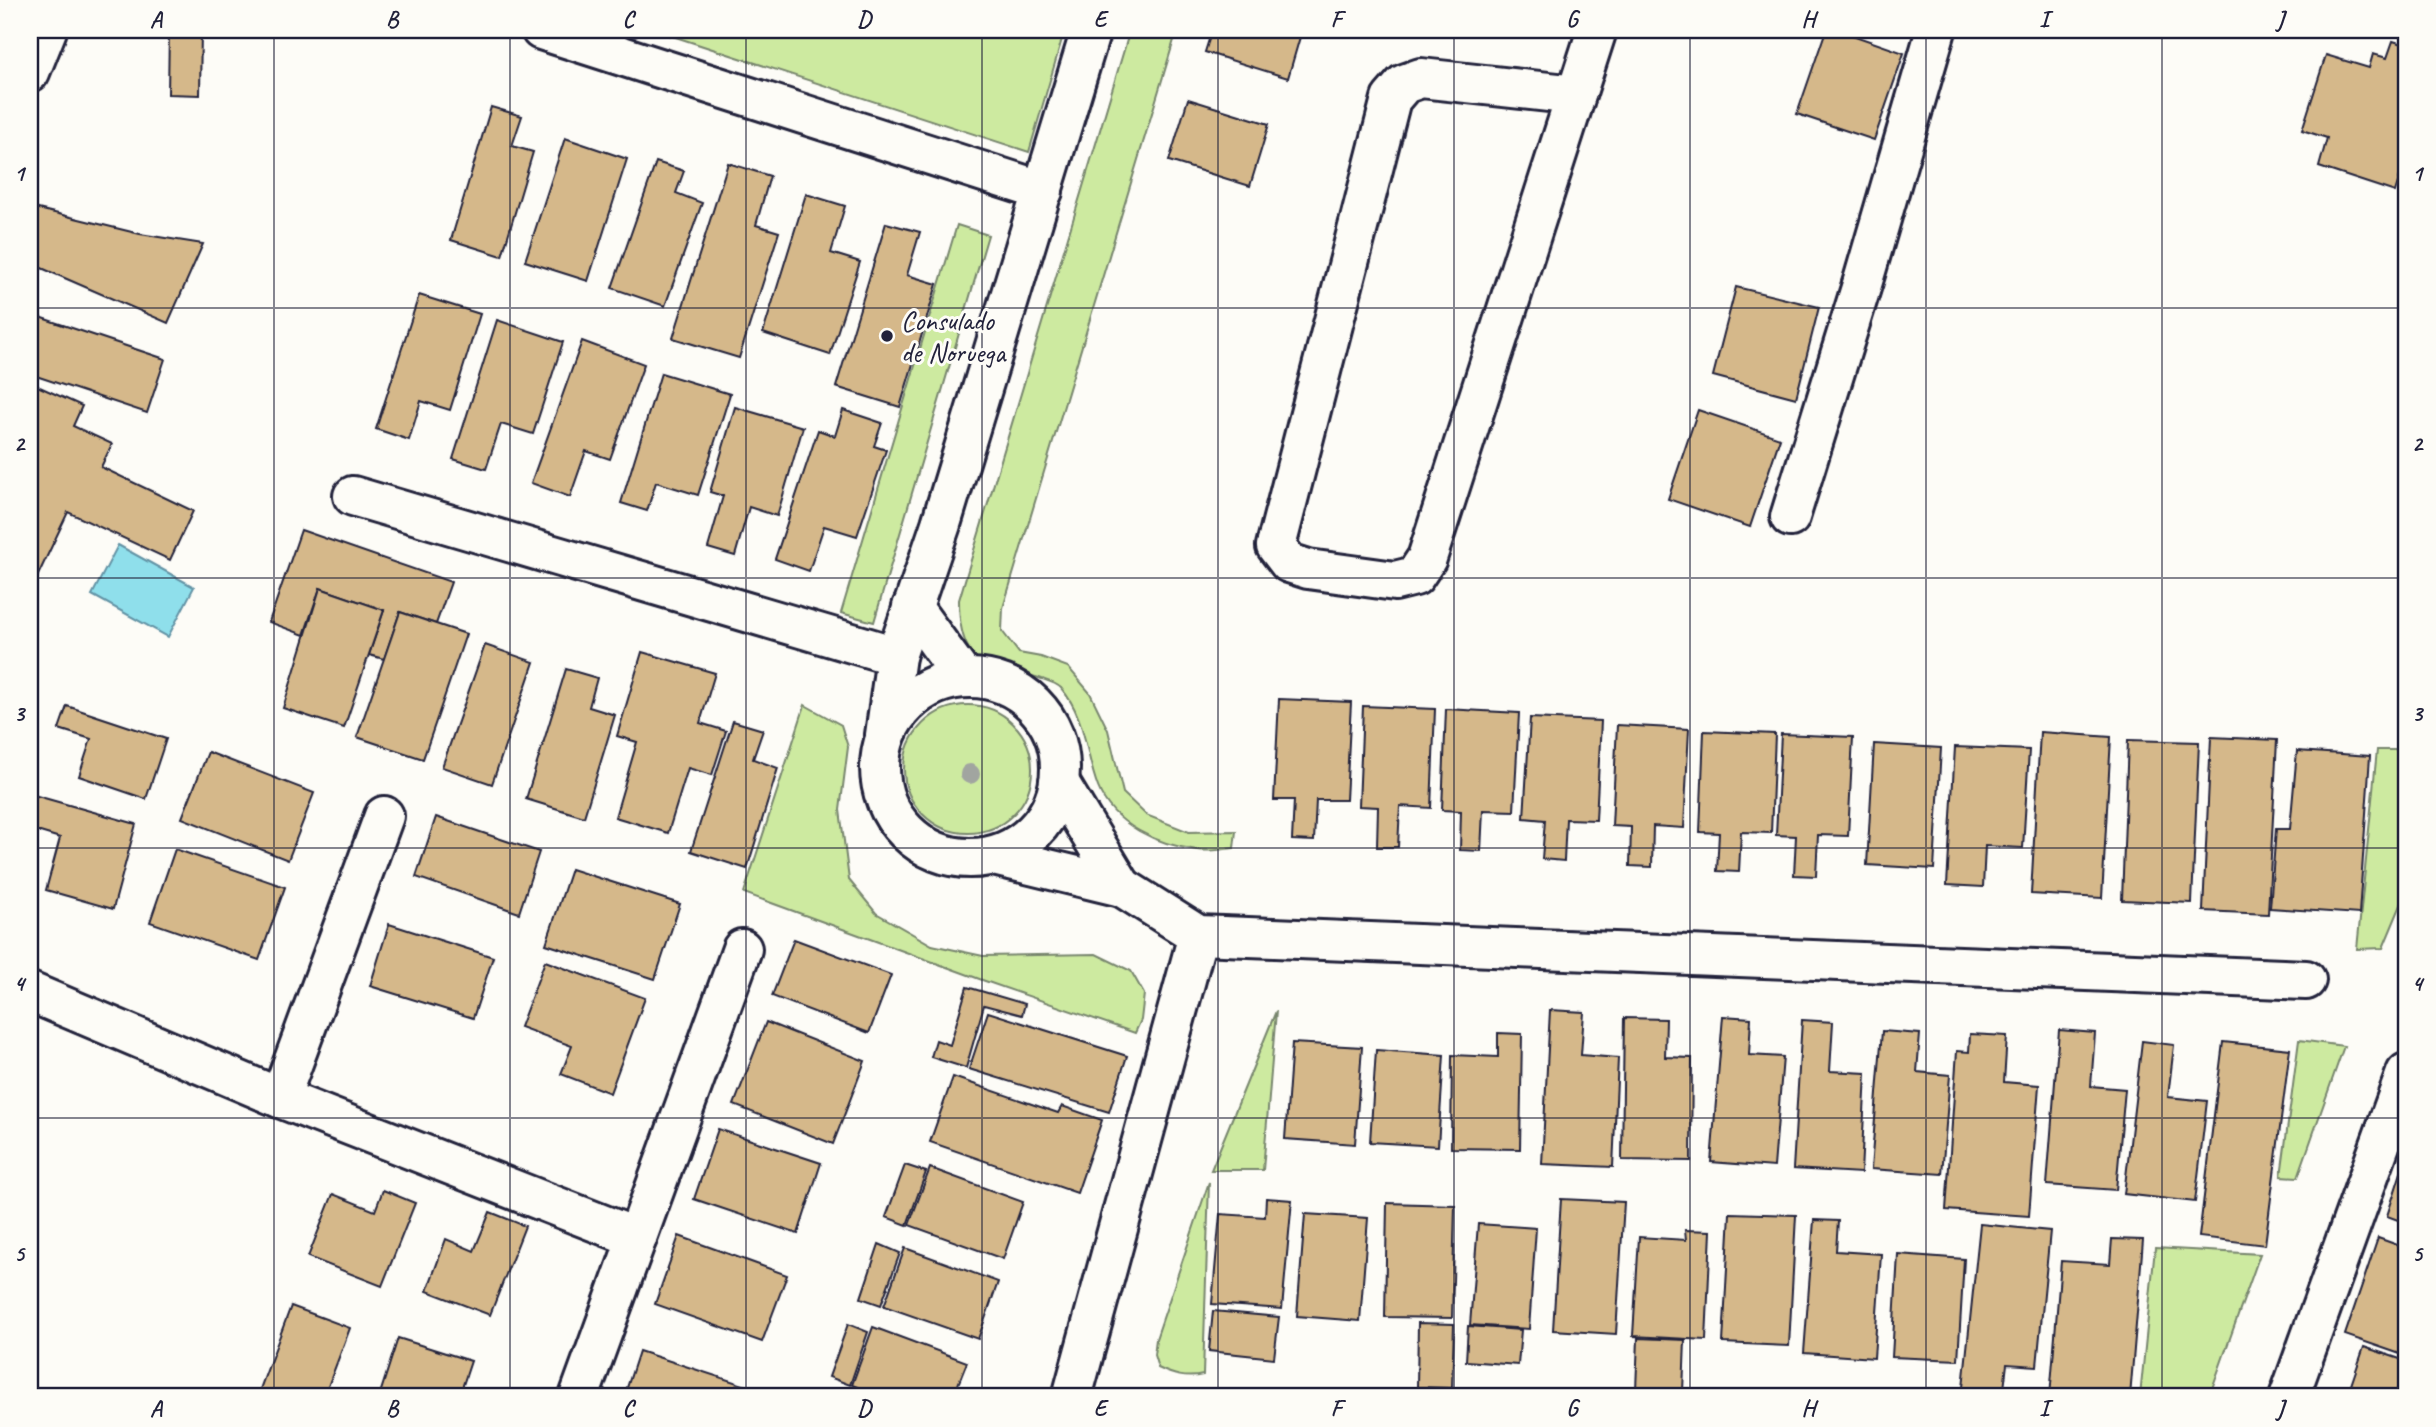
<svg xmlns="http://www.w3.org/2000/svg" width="2436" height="1427" viewBox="0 0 2436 1427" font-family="Caveat,sans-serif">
<rect width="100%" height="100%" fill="#fdfcf7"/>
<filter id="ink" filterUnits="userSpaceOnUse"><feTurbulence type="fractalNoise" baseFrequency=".0143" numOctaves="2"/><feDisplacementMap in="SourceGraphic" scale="14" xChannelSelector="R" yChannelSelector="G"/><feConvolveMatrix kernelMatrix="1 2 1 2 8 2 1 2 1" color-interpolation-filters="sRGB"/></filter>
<g filter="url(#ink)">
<g fill="#cdeaa0" stroke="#78866e" stroke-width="2">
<polygon points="654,30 1033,30 1062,39 1029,152"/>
<path d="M1130 30H1177L1003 608 1002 631 1019 653 1041 657 1068 667 1090 693 1108 730 1123 793 1146 815 1189 832 1236 831 1234 848C1223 849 1209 852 1197 850 1159 845 1113 825 1098 787 1085 753 1086 717 1061 688 1056 683 1048 681 1042 679 1028 673 1014 675 1000 671 965 662 959 632 959 600Z"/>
<polygon points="957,225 988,235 874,622 841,613"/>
<circle cx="968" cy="769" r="64"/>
<polygon points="805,705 841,725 848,747 840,810 849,880 876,913 932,945 983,956 1096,954 1131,971 1144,994 1141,1020 1135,1033 985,981 744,893"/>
<polygon points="2377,750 2406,750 2406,893 2383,948 2357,949"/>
<polygon points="1276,1011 1263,1170 1211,1170"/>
<polygon points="2299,1040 2344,1046 2298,1177 2281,1176"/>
<path d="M1209 1182 1203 1375C1186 1379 1173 1375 1158 1368L1154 1355 1156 1339Z"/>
<polygon points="2155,1248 2260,1254 2209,1397 2140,1397"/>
</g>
<polygon fill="#8fdfeb" stroke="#6393a5" stroke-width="2" points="118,545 194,587 168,637 92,595"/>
<g fill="#d5b88a" stroke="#22223b" stroke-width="2">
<polygon points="169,30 201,30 200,95 168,94"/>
<polygon points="1212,30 1302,30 1288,78 1205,52"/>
<polygon points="1826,30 1838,30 1904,53 1874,140 1797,114"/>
<polygon points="2393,41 2406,45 2406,156 2395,192 2319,167 2327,138 2302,130 2326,55 2369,68 2373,54 2387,58"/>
<polygon points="1188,99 1269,124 1250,186 1169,161"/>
<polygon points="491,107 522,116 512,146 533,152 502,256 451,240"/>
<polygon points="565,138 627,159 588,281 525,261"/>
<polygon points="656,162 684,171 676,193 702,203 665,306 612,288"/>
<polygon points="728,163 770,176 756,225 779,232 739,358 673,338"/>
<polygon points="806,194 845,206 831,253 860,262 830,355 763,333"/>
<polygon points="30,207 140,234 203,244 168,323 30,263"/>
<polygon points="886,223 920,232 907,275 937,284 900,407 836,387"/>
<polygon points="1736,287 1819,307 1796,398 1713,376"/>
<polygon points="419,295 480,314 450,410 421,401 409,440 376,429"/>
<polygon points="30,314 165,359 147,413 30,374"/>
<polygon points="497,320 563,342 533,434 501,424 486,469 453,459"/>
<polygon points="582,341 644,364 610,459 586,451 570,497 531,483"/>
<polygon points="661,373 730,394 698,495 656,482 647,511 621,503"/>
<polygon points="33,384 82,406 73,426 112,444 101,467 193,511 170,560 68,512 30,592 30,392"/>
<polygon points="735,407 803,427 777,516 749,507 735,556 708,548 723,496 710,492"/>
<polygon points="843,410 882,423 874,446 886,450 857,536 824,526 809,571 775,559 818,430 835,436"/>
<polygon points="1698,410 1780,438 1750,527 1668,499"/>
<polygon points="301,530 451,582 436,624 400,612 384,659 369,655 384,610 320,588 304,635 269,622"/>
<polygon points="320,588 384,610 344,728 283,708"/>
<polygon points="400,612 466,634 423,759 357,737"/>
<polygon points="485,645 534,662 492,784 442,767"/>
<polygon points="642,652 715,673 700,723 726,731 712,775 688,768 668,833 615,817 637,742 617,736"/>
<polygon points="566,669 597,678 589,707 615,715 584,817 526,799"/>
<polygon points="1279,699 1351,702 1346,800 1316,800 1314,841 1292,840 1294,800 1274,800"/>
<polygon points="67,706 166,739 146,799 79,776 91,739 59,729"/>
<polygon points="1363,706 1435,709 1431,808 1400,806 1398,847 1377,847 1378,807 1359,806"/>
<polygon points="1446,709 1519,713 1514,811 1483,810 1481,851 1460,850 1461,811 1442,810"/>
<polygon points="1530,718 1601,721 1596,820 1566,819 1564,861 1542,859 1545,820 1524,818"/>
<polygon points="733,721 763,730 753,759 778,768 747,869 691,851"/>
<polygon points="1617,725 1689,729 1684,828 1653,826 1652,867 1630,866 1631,827 1612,826"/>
<polygon points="1704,731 1775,734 1771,833 1741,832 1739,872 1717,871 1719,833 1700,832"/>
<polygon points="2040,732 2111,737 2102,898 2031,894"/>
<polygon points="1781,734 1853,737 1848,836 1818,835 1816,876 1794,875 1796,836 1776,835"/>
<polygon points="2211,737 2277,740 2268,914 2203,911"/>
<polygon points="2128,740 2199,742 2192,903 2122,900"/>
<polygon points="1874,744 1941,748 1934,869 1867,865"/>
<polygon points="1955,747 2029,750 2023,848 1985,846 1983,887 1947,885"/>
<polygon points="2297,751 2370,756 2359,914 2270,908 2276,829 2290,829"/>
<polygon points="208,752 314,793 288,860 182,818"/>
<polygon points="30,794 136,824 113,909 46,890 60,838 30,829"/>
<polygon points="436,817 539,852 519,913 416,877"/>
<polygon points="175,849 285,887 259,960 150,922"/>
<polygon points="571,869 680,904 655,979 546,944"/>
<polygon points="389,924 493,957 473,1018 370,986"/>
<polygon points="794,939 891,975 869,1033 772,996"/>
<polygon points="545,961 645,998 610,1093 561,1074 572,1046 520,1027"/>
<polygon points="967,987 1025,1004 1022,1015 984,1005 966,1068 931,1057 936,1040 950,1045"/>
<polygon points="1550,1010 1584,1012 1581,1055 1618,1058 1613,1167 1542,1164"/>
<polygon points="988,1012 1127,1056 1109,1112 969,1069"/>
<polygon points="1723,1016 1751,1018 1749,1055 1783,1057 1774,1167 1711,1162"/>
<polygon points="1624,1018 1666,1019 1665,1057 1692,1058 1691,1161 1622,1160"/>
<polygon points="1802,1020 1833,1022 1830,1071 1866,1073 1861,1173 1793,1169"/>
<polygon points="766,1022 865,1061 833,1144 734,1105"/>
<polygon points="2059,1030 2095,1033 2091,1086 2125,1089 2116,1190 2047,1185"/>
<polygon points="1882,1031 1920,1034 1917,1072 1950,1075 1942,1174 1871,1169"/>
<polygon points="1498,1033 1522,1034 1520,1149 1451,1148 1452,1055 1498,1057"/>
<polygon points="1970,1034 2007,1036 2004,1082 2039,1085 2029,1216 1946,1210 1957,1051 1969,1052"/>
<polygon points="2142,1041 2174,1045 2168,1097 2207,1101 2195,1202 2124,1194"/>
<polygon points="2223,1042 2290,1049 2265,1245 2199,1237"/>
<polygon points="1292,1043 1362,1047 1355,1144 1285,1139"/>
<polygon points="1376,1050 1444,1055 1438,1146 1370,1142"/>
<polygon points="953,1077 1058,1113 1062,1106 1102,1120 1077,1193 930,1142"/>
<polygon points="718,1129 821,1163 798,1234 694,1199"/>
<polygon points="2406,1157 2406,1223 2387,1216"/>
<polygon points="905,1165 926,1172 907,1225 886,1217"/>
<polygon points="930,1168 1023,1202 1003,1259 909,1225"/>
<polygon points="383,1190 415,1203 382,1286 308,1257 333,1194 375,1211"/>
<polygon points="1266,1198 1292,1200 1282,1309 1212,1304 1220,1214 1265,1217"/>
<polygon points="1561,1199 1624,1202 1616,1334 1553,1330"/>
<polygon points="1387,1203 1455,1205 1452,1318 1385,1317"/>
<polygon points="490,1212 525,1226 490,1315 427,1291 446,1239 474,1251"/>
<polygon points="1730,1213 1796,1215 1789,1346 1723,1343"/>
<polygon points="1305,1214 1368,1218 1360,1321 1297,1316"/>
<polygon points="1814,1220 1838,1221 1836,1251 1881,1254 1874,1358 1804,1353"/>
<polygon points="1478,1224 1536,1228 1529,1329 1470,1325"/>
<polygon points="1980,1224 2050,1231 2037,1366 2007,1364 2003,1397 1962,1397"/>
<polygon points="1685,1230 1711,1231 1706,1340 1633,1336 1639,1237 1686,1240"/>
<polygon points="679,1236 787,1275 762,1342 655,1304"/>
<polygon points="2378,1238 2406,1248 2406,1356 2345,1335"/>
<polygon points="2112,1239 2143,1240 2130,1397 2050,1397 2061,1261 2110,1264"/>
<polygon points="879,1244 900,1253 881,1305 861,1298"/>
<polygon points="905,1248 998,1282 978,1339 884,1306"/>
<polygon points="1898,1254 1964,1259 1958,1360 1892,1357"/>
<polygon points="291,1306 350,1328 324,1397 274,1397 259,1392"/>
<polygon points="1213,1311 1279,1317 1274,1358 1209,1351"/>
<polygon points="1418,1323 1454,1324 1452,1388 1417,1387"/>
<polygon points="848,1324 868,1332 850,1385 829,1377"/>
<polygon points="1468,1326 1521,1330 1518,1365 1466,1361"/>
<polygon points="873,1327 967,1362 953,1397 885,1397 852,1385"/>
<polygon points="398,1338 471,1361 459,1397 379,1397"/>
<polygon points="1638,1338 1685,1340 1683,1392 1636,1390"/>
<polygon points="2364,1347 2406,1361 2395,1397 2388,1397 2351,1385"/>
<polygon points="639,1351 750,1387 746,1397 624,1397"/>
</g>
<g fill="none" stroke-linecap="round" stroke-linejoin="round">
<defs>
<g id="street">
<polyline points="541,30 1043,191"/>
<polyline points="30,72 47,30"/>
<polyline points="1576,95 1421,78 1404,84 1391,99 1276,546 1289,563 1308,569 1395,581 1415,576 1427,558 1597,30"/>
<polyline points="353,496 896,656"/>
<polyline points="1790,517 1863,281 1936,30"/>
<polyline points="912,607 963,677"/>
<circle cx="970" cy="768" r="90"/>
<polyline points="885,735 896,656 941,524 1091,30"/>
<polyline points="1059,782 1122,887"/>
<polyline points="994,856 1122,887 1198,935 2306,980"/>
<polyline points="30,992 280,1098 637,1238"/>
<polyline points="280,1098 384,816"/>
<polyline points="579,1397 742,949"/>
<polyline points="1072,1397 1198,935"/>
<polyline points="2289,1397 2406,1073"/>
</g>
</defs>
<use href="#street" stroke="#22223b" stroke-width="44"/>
<use href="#street" stroke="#fdfcf7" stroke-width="38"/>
</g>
<circle fill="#a1a5a0" cx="970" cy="774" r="10"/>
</g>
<path fill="none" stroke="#22223b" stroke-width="2" stroke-opacity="0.55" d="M274 30V1397M510 30V1397M746 30V1397M982 30V1397M1218 30V1397M1454 30V1397M1690 30V1397M1926 30V1397M2162 30V1397M30 308H2406M30 578H2406M30 848H2406M30 1118H2406"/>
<circle fill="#22223b" stroke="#fdfcf7" stroke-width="2.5" cx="887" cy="336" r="7"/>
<g text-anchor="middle" stroke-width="6" stroke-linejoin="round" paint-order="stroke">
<g font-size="28" fill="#22223b" stroke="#fdfcf7" text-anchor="start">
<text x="901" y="330">Consulado<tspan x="901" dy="32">de Noruega</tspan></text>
</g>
</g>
<rect width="2436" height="1427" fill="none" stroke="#fdfcf7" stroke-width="77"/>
<rect x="38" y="38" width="2360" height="1350" fill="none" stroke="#22223b" stroke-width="2.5"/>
<g font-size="23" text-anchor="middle" font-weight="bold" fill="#22223b">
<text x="156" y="27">A</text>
<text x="392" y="27">B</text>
<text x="628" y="27">C</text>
<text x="864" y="27">D</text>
<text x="1100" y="27">E</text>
<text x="1336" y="27">F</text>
<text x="1572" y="27">G</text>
<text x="1808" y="27">H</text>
<text x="2044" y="27">I</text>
<text x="2280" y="27">J</text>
<text x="19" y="181">1</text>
<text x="2417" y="181">1</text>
<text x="19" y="451">2</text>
<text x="2417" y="451">2</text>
<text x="19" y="721">3</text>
<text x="2417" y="721">3</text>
<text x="19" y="991">4</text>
<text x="2417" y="991">4</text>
<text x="19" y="1261">5</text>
<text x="2417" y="1261">5</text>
<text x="156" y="1416">A</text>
<text x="392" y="1416">B</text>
<text x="628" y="1416">C</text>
<text x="864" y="1416">D</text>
<text x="1100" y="1416">E</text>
<text x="1336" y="1416">F</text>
<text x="1572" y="1416">G</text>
<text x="1808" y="1416">H</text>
<text x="2044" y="1416">I</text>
<text x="2280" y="1416">J</text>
</g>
</svg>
